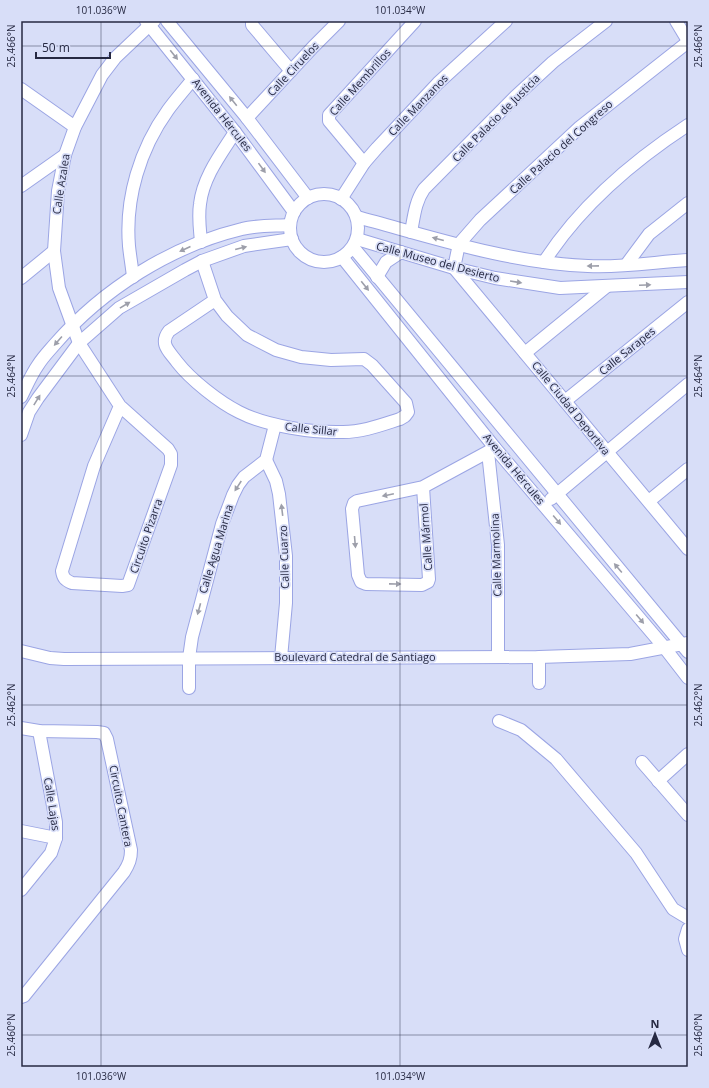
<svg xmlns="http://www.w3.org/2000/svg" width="709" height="1088" viewBox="0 0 709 1088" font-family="'Open Sans',sans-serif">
<rect width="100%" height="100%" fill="#d8def8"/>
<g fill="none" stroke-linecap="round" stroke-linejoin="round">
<defs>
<g id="minor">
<polyline points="146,21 235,132 294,212"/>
<polyline points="167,21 247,118 308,198"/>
<polyline points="252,21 252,25 291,71"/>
<polyline points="676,21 688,41"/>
<polyline points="688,42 580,127 480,220 459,244 454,268 688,549"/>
<polyline points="21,89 75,127"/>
<polyline points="247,118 313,47 339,21"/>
<polyline points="364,163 329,121 329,115 415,21"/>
<polyline points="21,186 65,155"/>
<circle cx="324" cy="228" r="34"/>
<polyline points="341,199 364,163 377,148 438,83 506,21"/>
<path d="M357 217C432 237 509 263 588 266 621 268 655 262 688 260"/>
<path d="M411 232C414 217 415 202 424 189L515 97 553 62 606 21"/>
<polyline points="357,239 454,268 495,278 560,288 688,282"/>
<path d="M201 242C200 229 198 217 200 204 203 177 221 154 235 132"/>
<polyline points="353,247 688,652"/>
<polyline points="342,257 495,448 664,647 688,678"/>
<path d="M202 261 215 300 227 316 247 335 276 350 301 357 331 360 364 359 372 365 406 403 408 412 405 416 400 419C381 425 363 432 343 432 313 433 266 426 239 412 219 402 191 380 177 362 169 351 159 344 169 331L215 300"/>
<path d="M544 262C580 206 633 161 688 125"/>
<polyline points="626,265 649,234 688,203"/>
<path d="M133 277C132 267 130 256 129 246 125 198 140 149 168 110 176 99 185 89 193 79"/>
<polyline points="377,277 386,262 401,252"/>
<polyline points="21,278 54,251"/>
<polyline points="525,353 607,286"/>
<path d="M21 397C26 387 31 375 38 365 43 357 49 351 55 344 103 289 171 246 242 229 257 225 274 226 290 225"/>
<polyline points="565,401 688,302"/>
<path d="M120 406 94 466 62 571C63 578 65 580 72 583L122 586 128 585 171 465V454L168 449 120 406 79 343 59 288 54 251 58 191 65 155 75 127 102 75 115 58 154 21"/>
<polyline points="21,435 29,412 38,398 79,343 119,308 185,270 202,261 244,246 292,239"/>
<polyline points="488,452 498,545 498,657"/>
<polyline points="266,460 276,481 279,494 286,556 286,603 281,658"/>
<polyline points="423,487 429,579 428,582 422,585 366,584 361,582 358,575 352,509 354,503 357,501 423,487 495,448"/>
<polyline points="551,499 688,384"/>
<polyline points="649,501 688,469"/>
<polyline points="21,651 50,658 64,659 539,657 630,654 688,643"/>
<polyline points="539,657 539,683"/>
<polyline points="189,688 189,658 192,637 222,524 233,495 238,485 244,477 266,460 275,425"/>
<polyline points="499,721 521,730 556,759 636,853 673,909 688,918"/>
<path d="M21 728 39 731 97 732 104 733 107 739 131 850C131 859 129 864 124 872L24 996 21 997"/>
<polyline points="642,762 688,815"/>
<polyline points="658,781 688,754"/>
<polyline points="21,831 56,838"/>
<polyline points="21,890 51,853 56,838 56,822 39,731"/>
<polyline points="688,929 685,939 688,950"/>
</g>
</defs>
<use href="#minor" stroke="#9ba5e4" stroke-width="14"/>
<use href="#minor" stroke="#fff" stroke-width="12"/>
</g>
<defs><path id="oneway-solid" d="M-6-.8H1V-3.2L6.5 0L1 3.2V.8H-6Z"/></defs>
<g fill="#9d9faa">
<use href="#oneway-solid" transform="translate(174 55) rotate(51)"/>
<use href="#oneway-solid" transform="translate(233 101) rotate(-129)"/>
<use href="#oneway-solid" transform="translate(262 168) rotate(54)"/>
<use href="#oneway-solid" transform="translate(438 239) rotate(-165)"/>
<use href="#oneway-solid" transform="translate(241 248) rotate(-14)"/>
<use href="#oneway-solid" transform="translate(185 249) rotate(156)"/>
<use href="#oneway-solid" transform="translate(593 266) rotate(179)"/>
<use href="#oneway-solid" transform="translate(516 282) rotate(9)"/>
<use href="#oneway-solid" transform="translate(645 285) rotate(-2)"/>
<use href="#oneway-solid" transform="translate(365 286) rotate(51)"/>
<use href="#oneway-solid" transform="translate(125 305) rotate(-31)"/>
<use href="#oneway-solid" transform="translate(58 341) rotate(131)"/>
<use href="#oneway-solid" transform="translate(37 400) rotate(-58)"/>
<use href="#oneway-solid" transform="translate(238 486) rotate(123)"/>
<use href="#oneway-solid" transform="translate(388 495) rotate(168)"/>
<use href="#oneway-solid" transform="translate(282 510) rotate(-97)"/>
<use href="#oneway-solid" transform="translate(557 520) rotate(50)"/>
<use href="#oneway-solid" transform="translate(355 542) rotate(85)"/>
<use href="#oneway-solid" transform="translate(618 568) rotate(-130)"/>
<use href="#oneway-solid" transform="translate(395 584) rotate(1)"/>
<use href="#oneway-solid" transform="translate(199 609) rotate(105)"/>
<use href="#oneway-solid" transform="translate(640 619) rotate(50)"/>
</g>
<path fill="none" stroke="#262942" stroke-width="1" stroke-opacity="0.45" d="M101 21V1067M400 21V1067M21 46H688M21 376H688M21 705H688M21 1035H688"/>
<g text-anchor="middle" stroke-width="3.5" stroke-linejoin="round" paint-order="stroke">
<g font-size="11" fill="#262942" stroke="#d8def8">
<text transform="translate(293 69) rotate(-47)" y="4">Calle Ciruelos</text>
<text transform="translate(360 82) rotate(-48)" y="4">Calle Membrillos</text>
<text transform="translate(418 105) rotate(-46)" y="4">Calle Manzanos</text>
<text transform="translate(222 115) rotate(52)" y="4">Avenida Hércules</text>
<text transform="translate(496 118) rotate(-45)" y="4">Calle Palacio de Justicia</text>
<text transform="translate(561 147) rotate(-42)" y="4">Calle Palacio del Congreso</text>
<text transform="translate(61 184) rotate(-81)" y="4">Calle Azalea</text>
<text transform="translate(438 262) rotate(15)" y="4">Calle Museo del Desierto</text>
<text transform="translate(627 351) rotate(-39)" y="4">Calle Sarapes</text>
<text transform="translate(571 408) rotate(51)" y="4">Calle Ciudad Deportiva</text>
<text transform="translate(311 429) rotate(6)" y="4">Calle Sillar</text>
<text transform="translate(514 469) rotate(50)" y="4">Avenida Hércules</text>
<text transform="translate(146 536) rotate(-71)" y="4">Circuito Pizarra</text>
<text transform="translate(426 537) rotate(-94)" y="4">Calle Mármol</text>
<text transform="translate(216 549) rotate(-73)" y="4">Calle Agua Marina</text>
<text transform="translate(496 555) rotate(-92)" y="4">Calle Marmolina</text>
<text transform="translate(284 557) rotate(-92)" y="4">Calle Cuarzo</text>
<text x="355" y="661">Boulevard Catedral de Santiago</text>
<text transform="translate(52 804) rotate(81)" y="4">Calle Lajas</text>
<text transform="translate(121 806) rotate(79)" y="4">Circuito Cantera</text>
</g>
</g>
<rect width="709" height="1088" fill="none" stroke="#d8def8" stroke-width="44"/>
<g transform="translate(655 1034)" stroke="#d8def8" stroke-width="3" paint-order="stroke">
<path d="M0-3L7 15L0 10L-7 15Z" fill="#262942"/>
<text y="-6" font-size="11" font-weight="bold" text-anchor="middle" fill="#262942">N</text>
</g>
<path d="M36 52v6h74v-6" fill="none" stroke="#262942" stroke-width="2"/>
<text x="42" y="52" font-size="12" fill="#262942" stroke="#d8def8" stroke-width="3" paint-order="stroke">50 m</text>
<rect x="22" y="22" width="665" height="1044" fill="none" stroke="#262942" stroke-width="1.5"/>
<g font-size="10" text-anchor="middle" fill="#262942">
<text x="101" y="14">101.036°W</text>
<text x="400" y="14">101.034°W</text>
<text transform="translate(11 46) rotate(-90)" y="4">25.466°N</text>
<text transform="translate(698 46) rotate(-90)" y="4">25.466°N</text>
<text transform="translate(11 376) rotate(-90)" y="4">25.464°N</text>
<text transform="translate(698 376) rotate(-90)" y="4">25.464°N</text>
<text transform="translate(11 705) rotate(-90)" y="4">25.462°N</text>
<text transform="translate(698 705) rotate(-90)" y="4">25.462°N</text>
<text transform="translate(11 1035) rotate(-90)" y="4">25.460°N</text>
<text transform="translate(698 1035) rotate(-90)" y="4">25.460°N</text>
<text x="101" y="1080">101.036°W</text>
<text x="400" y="1080">101.034°W</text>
</g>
</svg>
